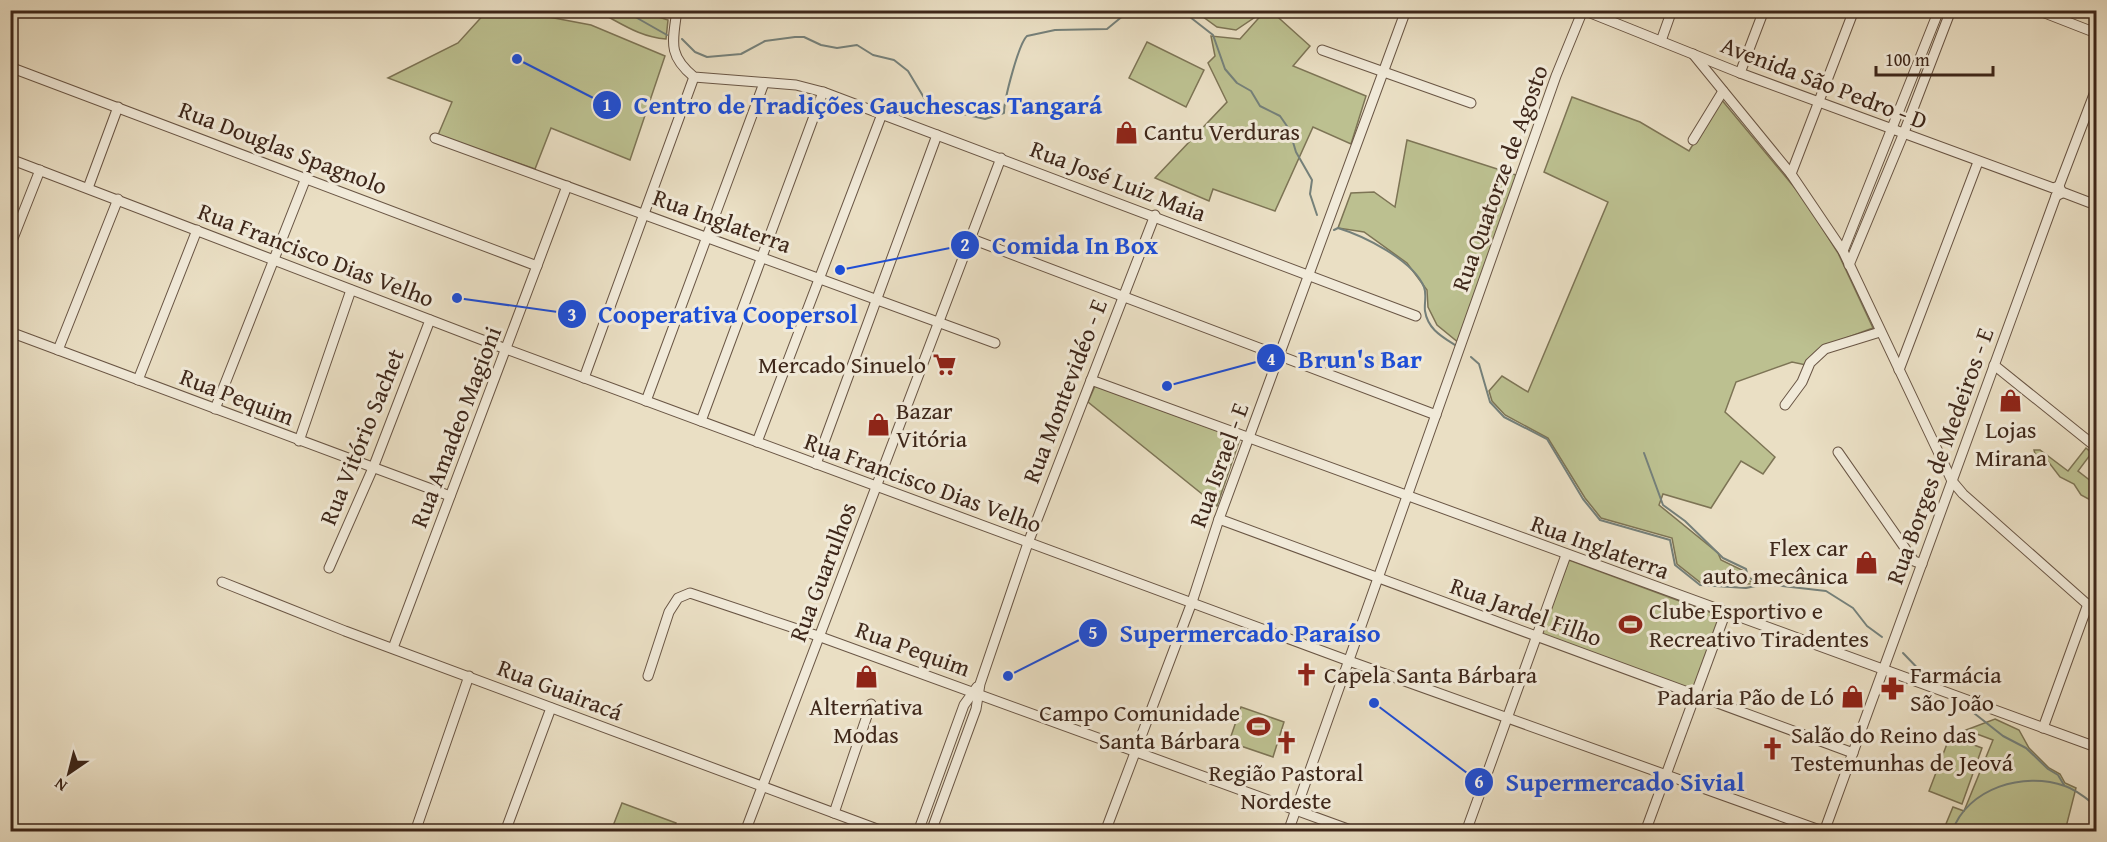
<svg xmlns="http://www.w3.org/2000/svg" width="2107" height="842" viewBox="0 0 2107 842" font-family="'Gentium Book Plus',serif">
<rect width="100%" height="100%" fill="#eadfc4"/>
<filter id="stains"><feTurbulence type="fractalNoise" baseFrequency=".00333" numOctaves="4"/><feColorMatrix values="0 0 0 0 .2 0 0 0 0 .09 0 0 0 0 .02 0 0 0 .5 -.17"/></filter>
<radialGradient id="worn" r=".72"><stop offset=".6" stop-color="#630" stop-opacity="0"/><stop offset="1" stop-color="#630" stop-opacity=".3"/></radialGradient>
<g fill="#bcc090" stroke="#7d7455" stroke-width="1.5">
<path d="M637 10 668 20 666 39C639 37 621 23 597 11Z"/>
<polygon points="487,11 517,11 591,25 665,56 630,160 551,128 535,169 438,135 452,102 388,78 458,43"/>
<polygon points="1195,11 1264,10 1264,11 1236,30 1217,27"/>
<polygon points="1265,11 1271,11 1310,46 1293,66 1366,96 1351,144 1313,127 1275,211 1213,189 1209,201 1155,178 1227,102 1208,63 1215,56 1211,36 1240,39"/>
<polygon points="1147,42 1204,70 1186,107 1129,78"/>
<polygon points="1572,97 1640,122 1689,151 1721,99 1804,199 1838,253 1873,328 1822,347 1806,365 1792,362 1736,382 1725,412 1775,457 1763,474 1741,461 1711,508 1663,494 1659,505 1718,553 1721,560 1744,571 1746,578 1754,584 1701,583 1677,564 1672,538 1601,518 1585,498 1548,438 1505,415 1492,401 1489,391 1502,376 1528,392 1608,202 1544,172"/>
<polygon points="1407,140 1519,176 1459,343 1437,325 1428,307 1427,290 1407,263 1364,232 1338,228 1351,193 1374,192 1395,207"/>
<polygon points="1095,386 1240,439 1217,506 1088,402"/>
<polygon points="2086,448 2095,456 2090,455 2078,471 2096,485 2096,503 2081,495 2074,484 2060,477 2047,460 2035,454 2034,450 2040,450 2068,471"/>
<polygon points="1569,560 1720,616 1693,690 1541,635"/>
<polygon points="1241,707 1284,722 1273,757 1229,742"/>
<polygon points="1995,719 2019,730 2029,748 2049,768 2060,774 2065,783 2076,788 2065,831 1943,831 1953,807 1964,811 1993,740 1966,730"/>
<polygon points="1950,736 1982,748 1962,804 1929,791"/>
<polygon points="622,803 676,823 673,831 611,831"/>
</g>
<g fill="none" stroke-linecap="round" stroke-linejoin="round">
<g stroke="#75807a" stroke-width="2">
<polyline points="623,10 667,35"/>
<polyline points="1181,10 1213,35 1225,69 1237,83 1251,91 1260,106 1280,116 1289,129 1296,152 1312,180 1310,194 1317,215"/>
<path d="M682 39 695 52 707 57 741 54 765 41 795 37H804L821 45 837 48 857 45 873 55 894 60 908 71 929 106 985 119 1004 113C1004 99 1019 43 1027 36L1055 30 1107 29 1130 10"/>
<path d="M1334 230 1338 228C1364 236 1413 260 1424 287 1427 294 1424 304 1425 311 1428 330 1443 337 1458 347"/>
<polyline points="1471,357 1479,364 1490,402 1504,417 1547,439 1583,499 1600,520 1670,540 1675,565 1700,585 1746,588 1765,584 1826,591 1853,608 1867,626 1882,637"/>
<polyline points="1644,453 1663,505 1685,521 1723,558 1746,569 1748,577 1762,585"/>
<polyline points="1903,653 1929,680 1939,685"/>
<polyline points="1965,706 2003,736 2026,748 2048,769 2058,775 2064,785"/>
<path d="M1952 832C1967 788 2024 771 2065 786 2077 790 2087 799 2096 806"/>
</g>
<defs>
<g id="minor">
<path d="M677 10C673 41 667 55 694 77L796 85 823 92 1416 316"/>
<polyline points="1583,10 1740,73 2053,188 2059,186 2062,193 2056,196"/>
<polyline points="2037,10 2096,33"/>
<polyline points="1661,41 1672,10"/>
<polyline points="1322,50 1471,103"/>
<polyline points="1693,54 1791,174 1843,251 1952,481 1963,494 2096,612"/>
<polyline points="15,69 537,266"/>
<polyline points="1740,73 1764,10"/>
<polyline points="435,138 995,343"/>
<polyline points="1693,140 1723,91"/>
<polyline points="10,159 506,349 1349,661 1825,832"/>
<polyline points="1791,174 1854,10"/>
<polyline points="2059,186 2096,89"/>
<polyline points="88,188 118,107"/>
<polyline points="2062,192 2096,205"/>
<polyline points="969,238 1436,415"/>
<polyline points="10,246 40,170"/>
<polyline points="1843,251 1939,10"/>
<polyline points="1849,265 1903,135 1951,10"/>
<polyline points="10,332 450,496"/>
<polyline points="58,350 118,199"/>
<polyline points="1994,365 2096,447"/>
<polyline points="1899,370 1978,162"/>
<polyline points="584,378 694,77"/>
<polyline points="138,380 197,230"/>
<polyline points="1091,380 2096,747"/>
<polyline points="646,401 764,83"/>
<polyline points="1785,405 1802,382 1810,363 1825,349 1880,332"/>
<polyline points="215,409 306,178"/>
<polyline points="701,421 823,92"/>
<polyline points="299,441 351,290"/>
<polyline points="757,442 882,114"/>
<polyline points="1838,452 1914,561 1922,564"/>
<polyline points="816,464 937,135"/>
<polyline points="1219,519 1853,753"/>
<polyline points="329,568 373,468 430,320"/>
<polyline points="222,582 345,631 885,832"/>
<polyline points="393,648 567,186"/>
<polyline points="648,676 669,612 678,598 690,593 818,636 1356,832"/>
<polyline points="2043,728 2088,604"/>
<polyline points="834,813 871,704"/>
<polyline points="422,832 416,829 469,676"/>
<polyline points="505,832 551,708"/>
<polyline points="745,832 1001,158"/>
<polyline points="918,832 964,705 977,687"/>
<polyline points="931,832 976,709 980,684 1028,543 1155,215"/>
<polyline points="1105,832 1192,602 1219,519 1406,10"/>
<polyline points="1288,832 1556,76 1583,10"/>
<polyline points="1466,832 1566,555"/>
<polyline points="1645,832 1725,614"/>
<polyline points="1824,832 2056,196"/>
</g>
</defs>
<use href="#minor" stroke="#695544" stroke-width="11"/>
<use href="#minor" stroke="#f1ead9" stroke-width="9"/>
</g>
<defs>
<symbol id="shop-bare" viewBox="-9 -9 18 18"><path d="M-5-2.5h2.3a2.7 3.5 0 0 1 5.4 0H5L5.5 6h-11ZM-1.5-2.5h3a1.5 2.3 0 0 0-3 0Z" fill="#8f2418" stroke="#f1ead9" stroke-width="2.5" paint-order="stroke"/></symbol>
<symbol id="supermarket-bare" viewBox="-9 -9 18 18"><path d="M-6-5.5h2.5l.6 2H6L4.5 2H-2.5L-4.4-4H-6ZM-1.5 3.2a1.3 1.3 0 1 0 .1 0ZM3 3.2a1.3 1.3 0 1 0 .1 0Z" fill="#8f2418" stroke="#f1ead9" stroke-width="2.5" paint-order="stroke"/></symbol>
<symbol id="stadium-bare" viewBox="-9 -9 18 18"><path d="M0-5a6.5 5 0 1 0 0 10a6.5 5 0 1 0 0-10ZM-3.5-1.8h7v3.6h-7Z" fill="#8f2418" stroke="#f1ead9" stroke-width="2.5" paint-order="stroke"/></symbol>
<symbol id="church-bare" viewBox="-9 -9 18 18"><path d="M-1.2-6h2.4v3.5h3.3v2.4h-3.3V6h-2.4V-.1h-3.3v-2.4h3.3Z" fill="#8f2418" stroke="#f1ead9" stroke-width="2.5" paint-order="stroke"/></symbol>
<symbol id="pharmacy-bare" viewBox="-9 -9 18 18"><path d="M-2-6h4v4h4v4h-4v4h-4v-4h-4v-4h4Z" fill="#8f2418" stroke="#f1ead9" stroke-width="2.5" paint-order="stroke"/></symbol>
</defs>
<g fill-rule="evenodd">
<use href="#shop-bare" x="1110" y="116" width="33" height="33"/>
<use href="#supermarket-bare" x="928" y="348" width="33" height="33"/>
<use href="#shop-bare" x="1994" y="384" width="33" height="33"/>
<use href="#shop-bare" x="862" y="408" width="33" height="33"/>
<use href="#shop-bare" x="1850" y="546" width="33" height="33"/>
<use href="#stadium-bare" x="1614" y="608" width="33" height="33"/>
<use href="#church-bare" x="1290" y="658" width="33" height="33"/>
<use href="#shop-bare" x="850" y="660" width="33" height="33"/>
<use href="#pharmacy-bare" x="1876" y="672" width="33" height="33"/>
<use href="#shop-bare" x="1836" y="680" width="33" height="33"/>
<use href="#stadium-bare" x="1242" y="710" width="33" height="33"/>
<use href="#church-bare" x="1270" y="726" width="33" height="33"/>
<use href="#church-bare" x="1756" y="732" width="33" height="33"/>
</g>
<g text-anchor="middle" stroke-width="6" stroke-linejoin="round" paint-order="stroke">
<g font-size="24" fill="#3e271a" stroke="#f1ead9">
<text transform="translate(1824 83) rotate(21)" y="8">Avenida São Pedro - D</text>
<text transform="translate(283 148) rotate(21)" y="8">Rua Douglas Spagnolo</text>
<text transform="translate(1500 178) rotate(-70)" y="8">Rua Quatorze de Agosto</text>
<text transform="translate(1118 181) rotate(21)" y="8">Rua José Luiz Maia</text>
<text transform="translate(722 221) rotate(20)" y="8">Rua Inglaterra</text>
<text transform="translate(316 255) rotate(21)" y="8">Rua Francisco Dias Velho</text>
<text transform="translate(1065 391) rotate(-69)" y="8">Rua Montevidéo - E</text>
<text transform="translate(237 397) rotate(21)" y="8">Rua Pequim</text>
<text transform="translate(456 427) rotate(-69)" y="8">Rua Amadeo Magioni</text>
<text transform="translate(362 437) rotate(-68)" y="8">Rua Vitório Sachet</text>
<text transform="translate(1940 456) rotate(-70)" y="8">Rua Borges de Medeiros - E</text>
<text transform="translate(1219 465) rotate(-70)" y="8">Rua Israel - E</text>
<text transform="translate(923 483) rotate(20)" y="8">Rua Francisco Dias Velho</text>
<text transform="translate(1600 547) rotate(20)" y="8">Rua Inglaterra</text>
<text transform="translate(823 572) rotate(-69)" y="8">Rua Guarulhos</text>
<text transform="translate(1526 612) rotate(20)" y="8">Rua Jardel Filho</text>
<text transform="translate(913 649) rotate(20)" y="8">Rua Pequim</text>
<text transform="translate(560 690) rotate(21)" y="8">Rua Guairacá</text>
</g>
<g font-size="24" fill="#3e271a" stroke="#f1ead9" text-anchor="start">
<text x="1144" y="140">Cantu Verduras</text>
<text x="926" y="373" text-anchor="end">Mercado Sinuelo</text>
<text x="896" y="419">Bazar<tspan x="896" dy="28">Vitória</tspan></text>
<text x="2011" y="438" text-anchor="middle">Lojas<tspan x="2011" dy="28">Mirana</tspan></text>
<text x="1848" y="556" text-anchor="end">Flex car<tspan x="1848" dy="28">auto mecânica</tspan></text>
<text x="1649" y="619">Clube Esportivo e<tspan x="1649" dy="28">Recreativo Tiradentes</tspan></text>
<text x="1324" y="683">Capela Santa Bárbara</text>
<text x="1910" y="683">Farmácia<tspan x="1910" dy="28">São João</tspan></text>
<text x="1834" y="705" text-anchor="end">Padaria Pão de Ló</text>
<text x="866" y="715" text-anchor="middle">Alternativa<tspan x="866" dy="28">Modas</tspan></text>
<text x="1240" y="721" text-anchor="end">Campo Comunidade<tspan x="1240" dy="28">Santa Bárbara</tspan></text>
<text x="1791" y="743">Salão do Reino das<tspan x="1791" dy="28">Testemunhas de Jeová</tspan></text>
<text x="1286" y="781" text-anchor="middle">Região Pastoral<tspan x="1286" dy="28">Nordeste</tspan></text>
</g>
</g>
<path fill="none" stroke="#1d4ed8" stroke-width="2" d="M517 59L607 105M840 270L965 245M457 298L572 314M1167 386L1271 358M1008 676L1093 633M1374 703L1479 782"/>
<g fill="#1d4ed8" stroke="#f1ead9" stroke-width="2">
<circle cx="517" cy="59" r="6"/>
<circle cx="840" cy="270" r="6"/>
<circle cx="457" cy="298" r="6"/>
<circle cx="1167" cy="386" r="6"/>
<circle cx="1008" cy="676" r="6"/>
<circle cx="1374" cy="703" r="6"/>
<circle cx="607" cy="105" r="15"/>
<circle cx="965" cy="245" r="15"/>
<circle cx="572" cy="314" r="15"/>
<circle cx="1271" cy="358" r="15"/>
<circle cx="1093" cy="633" r="15"/>
<circle cx="1479" cy="782" r="15"/>
</g>
<g font-size="18" text-anchor="middle" font-weight="bold" fill="#fff">
<text x="607" y="111">1</text>
<text x="965" y="251">2</text>
<text x="572" y="321">3</text>
<text x="1271" y="365">4</text>
<text x="1093" y="639">5</text>
<text x="1479" y="788">6</text>
</g>
<g font-size="26" text-anchor="middle" font-weight="bold" fill="#1d4ed8" stroke="#f1ead9" stroke-width="6" stroke-linejoin="round" paint-order="stroke">
<text x="868" y="114">Centro de Tradições Gauchescas Tangará</text>
<text x="1075" y="254">Comida In Box</text>
<text x="728" y="323">Cooperativa Coopersol</text>
<text x="1360" y="368">Brun's Bar</text>
<text x="1250" y="642">Supermercado Paraíso</text>
<text x="1625" y="791">Supermercado Sivial</text>
</g>
<rect width="2107" height="842" fill="none" stroke="#eadfc4" stroke-width="36"/>
<rect x="12" y="12" width="2083" height="818" fill="none" stroke="#3e271a" stroke-width="3"/>
<rect x="18" y="18" width="2071" height="806" fill="none" stroke="#3e271a" stroke-width="1.5"/>
<g transform="translate(69 773) rotate(215)" stroke="#f1ead9" stroke-width="4.5" paint-order="stroke">
<path d="M0-4.5L10 22L0 15L-10 22Z" fill="#3e271a"/>
<text y="-9" font-size="16" font-weight="bold" text-anchor="middle" fill="#3e271a">N</text>
</g>
<path d="M1876 66v9h117v-9" fill="none" stroke="#3e271a" stroke-width="3"/>
<text x="1885" y="66" font-size="18" fill="#3e271a" stroke="#f1ead9" stroke-width="4.5" paint-order="stroke">100 m</text>
<rect width="100%" height="100%" filter="url(#stains)"/>
<rect width="100%" height="100%" fill="url(#worn)"/>
</svg>
